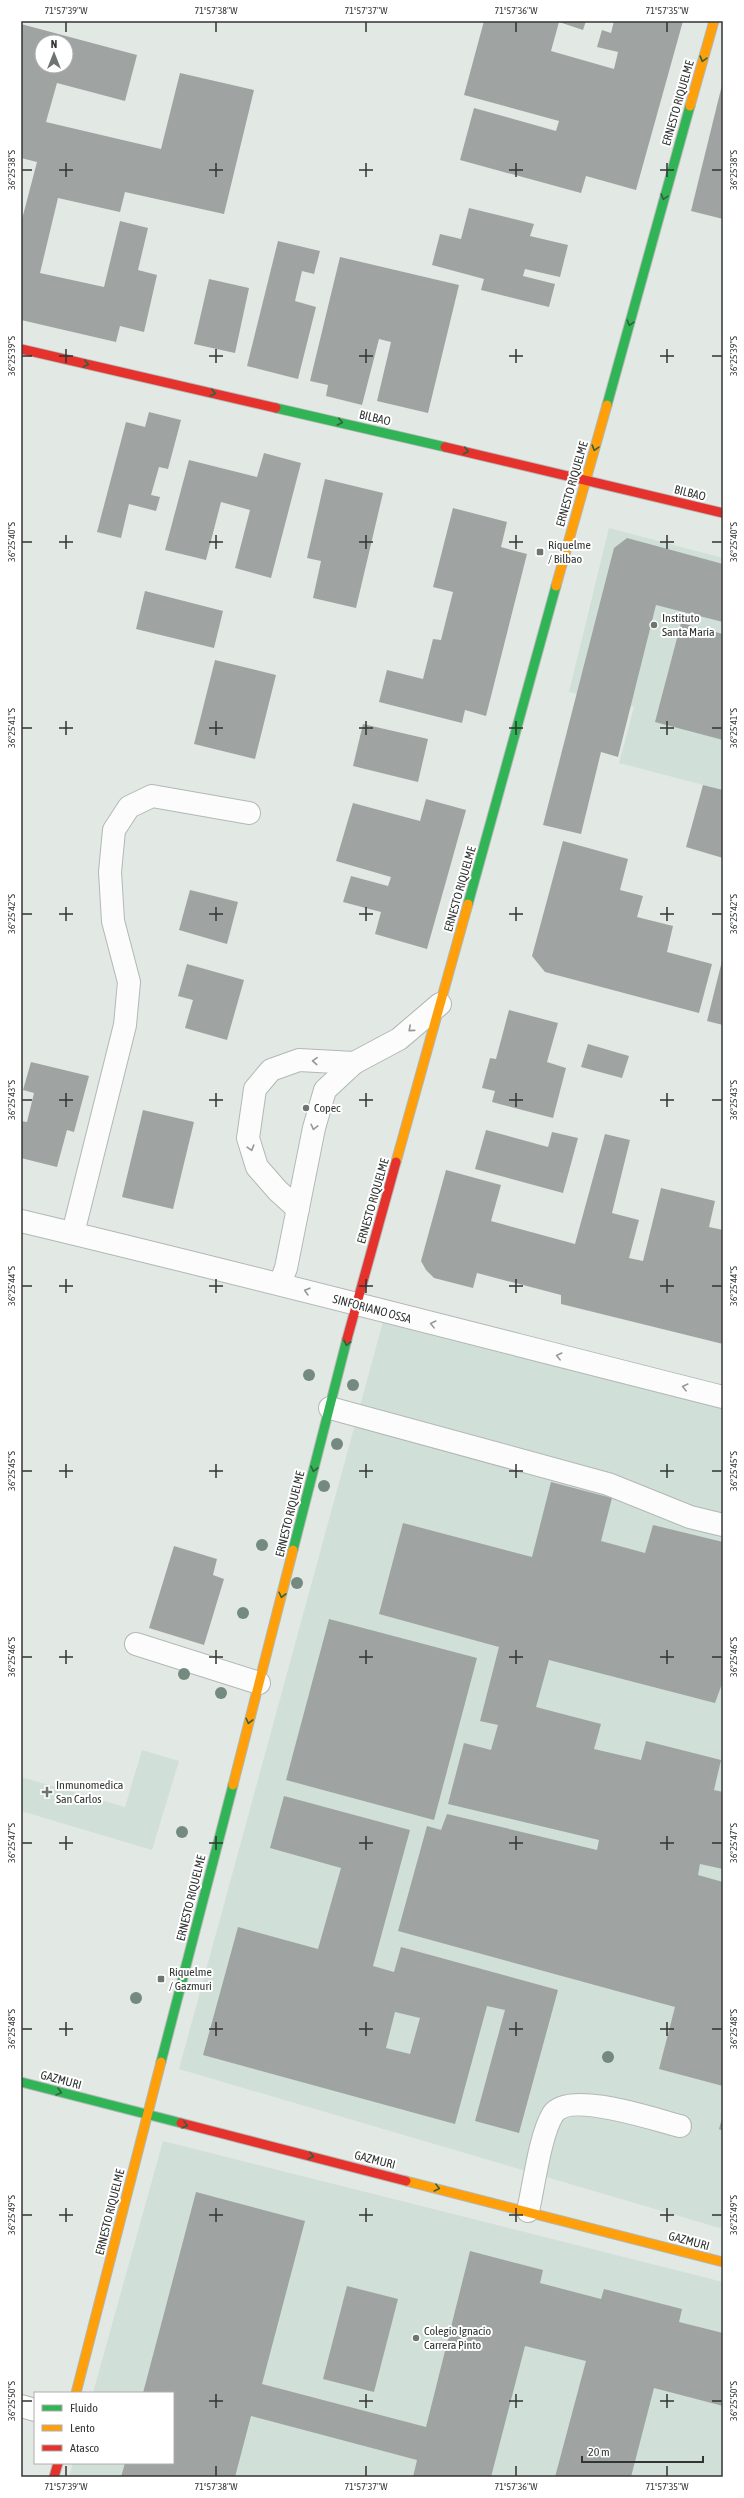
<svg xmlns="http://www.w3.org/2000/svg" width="744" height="2498" viewBox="0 0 744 2498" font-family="'Asap Condensed',sans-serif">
<rect width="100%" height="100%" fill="#e2e9e5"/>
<g fill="#d0dfd7">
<polygon points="609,528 723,558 723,790 619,763 634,707 569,692"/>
<polygon points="384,1318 723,1408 723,2229 179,2069"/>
<polygon points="142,1750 179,1761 152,1850 21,1811 21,1777 125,1807"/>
<polygon points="163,2141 723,2282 723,2477 69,2477 73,2463 173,2463 173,2393 93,2393"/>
</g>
<g fill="#9fa4a2" fill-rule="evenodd">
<polygon points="484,21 586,21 583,30 559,22 551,51 614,69 618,52 597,47 602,30 611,33 614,21 683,21 636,190 586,176 581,193 460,160 474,108 556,131 559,121 464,95"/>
<path d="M21 24 137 55 125 101 57 83 46 122 161 149 180 73 254 90 224 214 125 192 120 212 58 198 40 273 104 287 120 221 148 228 138 270 157 275 144 332 120 326 116 342 21 320V223L37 162 21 158ZM42 42H66V66H42Z"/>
<polygon points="722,85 723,85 723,219 691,211"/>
<polygon points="469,208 534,224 530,236 568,245 560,277 525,269 523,276 555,284 549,307 481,290 484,279 432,265 440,234 461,239"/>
<polygon points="278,241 320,251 314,274 302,271 295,301 316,307 298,379 247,366"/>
<polygon points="340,257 459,285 428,413 377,401 391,342 379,339 362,405 326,396 328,385 310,381"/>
<polygon points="209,279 249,288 235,353 194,344"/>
<polygon points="149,412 181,420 168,469 159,467 151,495 160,497 156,511 129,504 121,538 97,532 126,422 145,427"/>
<polygon points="264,453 301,463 271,578 235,568 250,510 221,502 206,560 165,550 189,460 257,477"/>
<polygon points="325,479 383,493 356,608 313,598 321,561 307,558"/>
<polygon points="453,508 507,522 501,547 527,554 486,716 465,710 462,723 379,702 387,670 423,679 433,639 441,640 453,592 433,587"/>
<polygon points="627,538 723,564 723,622 656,605 618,757 601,752 581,834 543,825 614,548"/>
<polygon points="145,591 223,611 214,648 136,629"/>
<polygon points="681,623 723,634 723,740 655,722"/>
<polygon points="215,660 276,675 255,759 194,744"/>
<polygon points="363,724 428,739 418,782 353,766"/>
<polygon points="703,785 723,790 723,858 686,847"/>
<polygon points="426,799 466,810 427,949 375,934 381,912 343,902 351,876 388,886 391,877 336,861 353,803 420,821"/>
<polygon points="563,841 628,859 620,890 643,896 637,917 673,926 667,952 712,964 699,1013 545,972 532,956"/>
<polygon points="190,890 238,902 227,944 179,930"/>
<polygon points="722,961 723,961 723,1025 707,1021"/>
<polygon points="187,964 244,980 227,1040 185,1028 193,1000 178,996"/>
<polygon points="509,1010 558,1023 547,1062 566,1068 553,1118 492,1102 495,1091 482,1088 490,1058 496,1059"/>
<polygon points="588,1044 629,1056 622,1078 581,1067"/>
<polygon points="31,1062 89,1076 74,1132 67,1130 57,1167 21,1158 21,1121 27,1122 34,1093 23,1090"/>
<polygon points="143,1110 194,1122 173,1209 122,1197"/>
<polygon points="486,1130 548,1147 552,1132 578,1138 563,1193 475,1169"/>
<polygon points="605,1134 630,1140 612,1213 639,1220 629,1258 643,1261 661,1188 715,1201 709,1227 723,1230 723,1344 561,1304 561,1295 477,1273 473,1288 434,1278 426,1270 421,1261 446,1170 501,1185 491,1221 575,1244"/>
<polygon points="551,1482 612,1498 601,1541 645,1553 653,1525 723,1542 723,1681 715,1703 549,1660 536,1707 601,1724 594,1749 641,1760 646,1741 721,1760 714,1790 723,1792 723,1869 700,1864 698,1875 723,1882 723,2086 659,2069 675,2007 398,1931 427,1826 441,1830 447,1814 597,1850 599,1840 448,1804 464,1743 491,1750 498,1725 480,1721 499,1647 379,1614 403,1523 532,1557"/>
<polygon points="174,1546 217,1559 213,1575 224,1579 204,1645 149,1628"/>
<polygon points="329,1619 477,1658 434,1820 286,1780"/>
<path d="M284 1796 410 1830 373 1966 394 1972 401 1947 558 1990 519 2133 475 2121 505 2010 487 2006 455 2124 203 2055 238 1927 318 1949 341 1868 270 1848ZM395 2012 420 2018 410 2054 386 2048Z"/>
<polygon points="723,2115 723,2131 719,2129"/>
<polygon points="196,2192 305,2221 262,2384 426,2427 470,2251 543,2270 540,2283 601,2299 604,2289 682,2309 679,2322 723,2333 723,2406 654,2388 631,2477 555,2477 586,2361 525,2346 491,2477 413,2477 417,2460 251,2416 235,2477 121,2477 125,2463 173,2463 173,2393 143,2393"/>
<polygon points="347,2286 398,2299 374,2392 323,2379"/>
</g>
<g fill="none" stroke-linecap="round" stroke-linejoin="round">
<defs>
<g id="lane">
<polyline points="298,1209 278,1191 257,1167 248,1138 255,1089 271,1070 299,1060 354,1063"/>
<polyline points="73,1233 125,1025 129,982 113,921 110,872 114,830 129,807 152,796 249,813"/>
<polyline points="280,1284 286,1268 314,1128 325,1090 354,1063 399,1039 440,1004"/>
<polyline points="330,1408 608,1484 690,1517 723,1525"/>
<polyline points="136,1644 259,1683"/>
<path d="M528 2211C534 2185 540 2135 553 2114 569 2090 656 2120 680 2126"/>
</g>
<g id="street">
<path d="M21 1221C256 1277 489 1338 723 1397"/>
<polyline points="21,2406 35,2410"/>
</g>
<g id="fast">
<polyline points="607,405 690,106"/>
<polyline points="276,408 445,447"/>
<polyline points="468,904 556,586"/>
<polyline points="293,1550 347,1339"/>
<polyline points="161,2062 233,1785"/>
<polyline points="21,2082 181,2123"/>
</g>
<g id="slow">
<polyline points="690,106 714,21"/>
<polyline points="556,586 607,405"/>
<polyline points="396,1162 468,904"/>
<polyline points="233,1785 293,1550"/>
<polyline points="406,2181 723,2262"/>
<polyline points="76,2393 161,2062"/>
</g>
<g id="jam">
<polyline points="21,349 276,408"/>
<polyline points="445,447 723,513"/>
<polyline points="347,1339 396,1162"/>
<polyline points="181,2123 406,2181"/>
<polyline points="54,2477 58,2463"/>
</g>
</defs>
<use href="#lane" stroke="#b2b8b5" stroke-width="24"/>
<use href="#street" stroke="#b2b8b5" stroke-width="24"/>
<use href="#fast" stroke="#b2b8b5" stroke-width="11"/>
<use href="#slow" stroke="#b2b8b5" stroke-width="11"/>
<use href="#jam" stroke="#b2b8b5" stroke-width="11"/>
<use href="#lane" stroke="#fbfcfb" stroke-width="22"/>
<use href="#street" stroke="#fbfcfb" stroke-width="22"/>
<use href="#fast" stroke="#30b455" stroke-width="9"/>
<use href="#slow" stroke="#ff9f0a" stroke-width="9"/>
<use href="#jam" stroke="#e5322d" stroke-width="9"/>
</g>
<g fill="#748a80">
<circle cx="309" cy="1375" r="6"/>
<circle cx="353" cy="1385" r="6"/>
<circle cx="337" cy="1444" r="6"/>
<circle cx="324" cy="1486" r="6"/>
<circle cx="262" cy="1545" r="6"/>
<circle cx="297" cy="1583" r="6"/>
<circle cx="243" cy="1613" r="6"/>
<circle cx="184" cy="1674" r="6"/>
<circle cx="221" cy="1693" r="6"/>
<circle cx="182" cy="1832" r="6"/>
<circle cx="136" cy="1998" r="6"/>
<circle cx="608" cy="2057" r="6"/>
</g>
<defs><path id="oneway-chevron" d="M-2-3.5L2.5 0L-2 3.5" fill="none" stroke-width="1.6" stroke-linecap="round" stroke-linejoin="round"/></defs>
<g stroke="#31613f">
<use href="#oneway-chevron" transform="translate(703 59) rotate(106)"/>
<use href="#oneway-chevron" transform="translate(664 197) rotate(106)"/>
<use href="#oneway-chevron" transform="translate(630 323) rotate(106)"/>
<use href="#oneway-chevron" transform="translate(86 364) rotate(13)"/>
<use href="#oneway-chevron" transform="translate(213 393) rotate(13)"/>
<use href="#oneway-chevron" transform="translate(340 422) rotate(13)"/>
<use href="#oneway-chevron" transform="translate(595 448) rotate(106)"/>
<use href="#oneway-chevron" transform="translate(466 451) rotate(13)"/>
<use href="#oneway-chevron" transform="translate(347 1343) rotate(104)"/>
<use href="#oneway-chevron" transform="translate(314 1469) rotate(104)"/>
<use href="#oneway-chevron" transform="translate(282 1595) rotate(104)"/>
<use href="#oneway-chevron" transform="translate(249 1721) rotate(104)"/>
<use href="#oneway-chevron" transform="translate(59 2092) rotate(15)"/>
<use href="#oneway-chevron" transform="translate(185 2125) rotate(14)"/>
<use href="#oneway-chevron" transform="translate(311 2156) rotate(14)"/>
<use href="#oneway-chevron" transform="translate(437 2188) rotate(14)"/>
</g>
<g stroke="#969897">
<use href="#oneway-chevron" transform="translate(411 1029) rotate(139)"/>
<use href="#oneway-chevron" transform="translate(315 1061) rotate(-177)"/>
<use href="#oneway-chevron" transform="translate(314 1127) rotate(104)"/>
<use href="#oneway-chevron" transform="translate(251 1148) rotate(73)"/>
<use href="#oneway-chevron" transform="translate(307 1291) rotate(-164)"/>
<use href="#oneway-chevron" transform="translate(433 1324) rotate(-166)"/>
<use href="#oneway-chevron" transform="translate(559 1356) rotate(-166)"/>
<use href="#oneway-chevron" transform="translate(685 1387) rotate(-166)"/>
</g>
<path fill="none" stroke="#313533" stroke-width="1.5" d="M66 22V32M216 22V32M366 22V32M516 22V32M667 22V32M66 163V177M216 163V177M366 163V177M516 163V177M667 163V177M22 170H32M59 170H73M209 170H223M359 170H373M509 170H523M660 170H674M712 170H722M66 349V363M216 349V363M366 349V363M516 349V363M667 349V363M22 356H32M59 356H73M209 356H223M359 356H373M509 356H523M660 356H674M712 356H722M66 535V549M216 535V549M366 535V549M516 535V549M667 535V549M22 542H32M59 542H73M209 542H223M359 542H373M509 542H523M660 542H674M712 542H722M66 721V735M216 721V735M366 721V735M516 721V735M667 721V735M22 728H32M59 728H73M209 728H223M359 728H373M509 728H523M660 728H674M712 728H722M66 907V921M216 907V921M366 907V921M516 907V921M667 907V921M22 914H32M59 914H73M209 914H223M359 914H373M509 914H523M660 914H674M712 914H722M66 1093V1107M216 1093V1107M366 1093V1107M516 1093V1107M667 1093V1107M22 1100H32M59 1100H73M209 1100H223M359 1100H373M509 1100H523M660 1100H674M712 1100H722M66 1279V1293M216 1279V1293M366 1279V1293M516 1279V1293M667 1279V1293M22 1286H32M59 1286H73M209 1286H223M359 1286H373M509 1286H523M660 1286H674M712 1286H722M66 1464V1478M216 1464V1478M366 1464V1478M516 1464V1478M667 1464V1478M22 1471H32M59 1471H73M209 1471H223M359 1471H373M509 1471H523M660 1471H674M712 1471H722M66 1650V1664M216 1650V1664M366 1650V1664M516 1650V1664M667 1650V1664M22 1657H32M59 1657H73M209 1657H223M359 1657H373M509 1657H523M660 1657H674M712 1657H722M66 1836V1850M216 1836V1850M366 1836V1850M516 1836V1850M667 1836V1850M22 1843H32M59 1843H73M209 1843H223M359 1843H373M509 1843H523M660 1843H674M712 1843H722M66 2022V2036M216 2022V2036M366 2022V2036M516 2022V2036M667 2022V2036M22 2029H32M59 2029H73M209 2029H223M359 2029H373M509 2029H523M660 2029H674M712 2029H722M66 2208V2222M216 2208V2222M366 2208V2222M516 2208V2222M667 2208V2222M22 2215H32M59 2215H73M209 2215H223M359 2215H373M509 2215H523M660 2215H674M712 2215H722M216 2394V2408M366 2394V2408M516 2394V2408M667 2394V2408M22 2401H32M209 2401H223M359 2401H373M509 2401H523M660 2401H674M712 2401H722M66 2466V2476M216 2466V2476M366 2466V2476M516 2466V2476M667 2466V2476"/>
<g fill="#6f7471" stroke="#fff" stroke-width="1.5">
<rect x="536" y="548" width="8" height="8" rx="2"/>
<circle cx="654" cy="625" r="4"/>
<circle cx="306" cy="1108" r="4"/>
<path d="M45 1786h4v4h4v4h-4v4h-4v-4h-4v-4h4z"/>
<rect x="157" y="1975" width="8" height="8" rx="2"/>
<circle cx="416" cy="2338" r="4"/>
</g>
<g text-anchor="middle" stroke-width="4" stroke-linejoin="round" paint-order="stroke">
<g font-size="12" fill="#313533" stroke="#fff">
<text transform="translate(678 103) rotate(-74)" y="4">ERNESTO RIQUELME</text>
<text transform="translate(375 418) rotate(13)" y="4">BILBAO</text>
<text transform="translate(572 484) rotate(-74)" y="4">ERNESTO RIQUELME</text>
<text transform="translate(690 493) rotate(14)" y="4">BILBAO</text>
<text transform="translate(460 889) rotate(-74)" y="4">ERNESTO RIQUELME</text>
<text transform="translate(373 1201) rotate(-74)" y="4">ERNESTO RIQUELME</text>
<text transform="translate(372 1309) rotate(15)" y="4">SINFORIANO OSSA</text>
<text transform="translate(290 1514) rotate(-76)" y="4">ERNESTO RIQUELME</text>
<text transform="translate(191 1898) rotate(-76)" y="4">ERNESTO RIQUELME</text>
<text transform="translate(61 2080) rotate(15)" y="4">GAZMURI</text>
<text transform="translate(375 2160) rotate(14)" y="4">GAZMURI</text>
<text transform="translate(110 2212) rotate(-76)" y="4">ERNESTO RIQUELME</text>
<text transform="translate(689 2241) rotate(15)" y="4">GAZMURI</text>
</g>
<g font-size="12" fill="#313533" stroke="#fff" text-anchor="start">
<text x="548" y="549">Riquelme<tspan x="548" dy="14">/ Bilbao</tspan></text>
<text x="662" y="622">Instituto<tspan x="662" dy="14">Santa María</tspan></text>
<text x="314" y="1112">Copec</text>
<text x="56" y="1789">Inmunomedica<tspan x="56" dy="14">San Carlos</tspan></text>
<text x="169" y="1976">Riquelme<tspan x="169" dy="14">/ Gazmuri</tspan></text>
<text x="424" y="2335">Colegio Ignacio<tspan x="424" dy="14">Carrera Pinto</tspan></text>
</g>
</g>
<rect width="744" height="2498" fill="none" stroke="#ffffff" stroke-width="44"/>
<rect x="34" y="2392" width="140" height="72" fill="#ffffff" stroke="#adaead"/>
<rect x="42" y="2405" width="20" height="6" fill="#30b455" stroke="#adaead"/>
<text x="70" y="2412" font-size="12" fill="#313533">Fluido</text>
<rect x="42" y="2425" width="20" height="6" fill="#ff9f0a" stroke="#adaead"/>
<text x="70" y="2432" font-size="12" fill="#313533">Lento</text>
<rect x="42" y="2445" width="20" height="6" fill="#e5322d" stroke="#adaead"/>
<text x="70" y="2452" font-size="12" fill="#313533">Atasco</text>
<g transform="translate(54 54)"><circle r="19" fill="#ffffff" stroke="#adaead"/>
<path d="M0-3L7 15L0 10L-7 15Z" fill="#6f7471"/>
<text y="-6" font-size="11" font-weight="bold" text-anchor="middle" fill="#313533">N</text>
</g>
<path d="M582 2456v6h121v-6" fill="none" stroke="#313533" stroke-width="2"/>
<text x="588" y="2456" font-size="12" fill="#313533" stroke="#ffffff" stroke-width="3" paint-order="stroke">20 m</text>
<rect x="22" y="22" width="700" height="2454" fill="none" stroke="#313533" stroke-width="1.5"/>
<g font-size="10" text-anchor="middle" fill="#313533">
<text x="66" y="14">71°57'39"W</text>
<text x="216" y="14">71°57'38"W</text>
<text x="366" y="14">71°57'37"W</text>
<text x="516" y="14">71°57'36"W</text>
<text x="667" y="14">71°57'35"W</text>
<text transform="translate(11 170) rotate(-90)" y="4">36°25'38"S</text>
<text transform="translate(733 170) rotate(-90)" y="4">36°25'38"S</text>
<text transform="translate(11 356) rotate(-90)" y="4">36°25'39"S</text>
<text transform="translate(733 356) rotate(-90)" y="4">36°25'39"S</text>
<text transform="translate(11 542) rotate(-90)" y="4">36°25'40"S</text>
<text transform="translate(733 542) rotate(-90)" y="4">36°25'40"S</text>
<text transform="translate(11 728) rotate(-90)" y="4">36°25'41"S</text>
<text transform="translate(733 728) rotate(-90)" y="4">36°25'41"S</text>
<text transform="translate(11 914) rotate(-90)" y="4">36°25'42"S</text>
<text transform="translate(733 914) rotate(-90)" y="4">36°25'42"S</text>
<text transform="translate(11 1100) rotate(-90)" y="4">36°25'43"S</text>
<text transform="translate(733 1100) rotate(-90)" y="4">36°25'43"S</text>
<text transform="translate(11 1286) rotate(-90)" y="4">36°25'44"S</text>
<text transform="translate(733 1286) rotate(-90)" y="4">36°25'44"S</text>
<text transform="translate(11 1471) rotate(-90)" y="4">36°25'45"S</text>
<text transform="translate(733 1471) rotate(-90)" y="4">36°25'45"S</text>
<text transform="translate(11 1657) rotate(-90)" y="4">36°25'46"S</text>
<text transform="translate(733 1657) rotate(-90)" y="4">36°25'46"S</text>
<text transform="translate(11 1843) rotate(-90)" y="4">36°25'47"S</text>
<text transform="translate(733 1843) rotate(-90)" y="4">36°25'47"S</text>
<text transform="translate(11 2029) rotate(-90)" y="4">36°25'48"S</text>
<text transform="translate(733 2029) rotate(-90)" y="4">36°25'48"S</text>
<text transform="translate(11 2215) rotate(-90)" y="4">36°25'49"S</text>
<text transform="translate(733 2215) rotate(-90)" y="4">36°25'49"S</text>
<text transform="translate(11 2401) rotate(-90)" y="4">36°25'50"S</text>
<text transform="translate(733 2401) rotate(-90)" y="4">36°25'50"S</text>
<text x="66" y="2490">71°57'39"W</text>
<text x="216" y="2490">71°57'38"W</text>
<text x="366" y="2490">71°57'37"W</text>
<text x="516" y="2490">71°57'36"W</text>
<text x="667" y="2490">71°57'35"W</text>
</g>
</svg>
